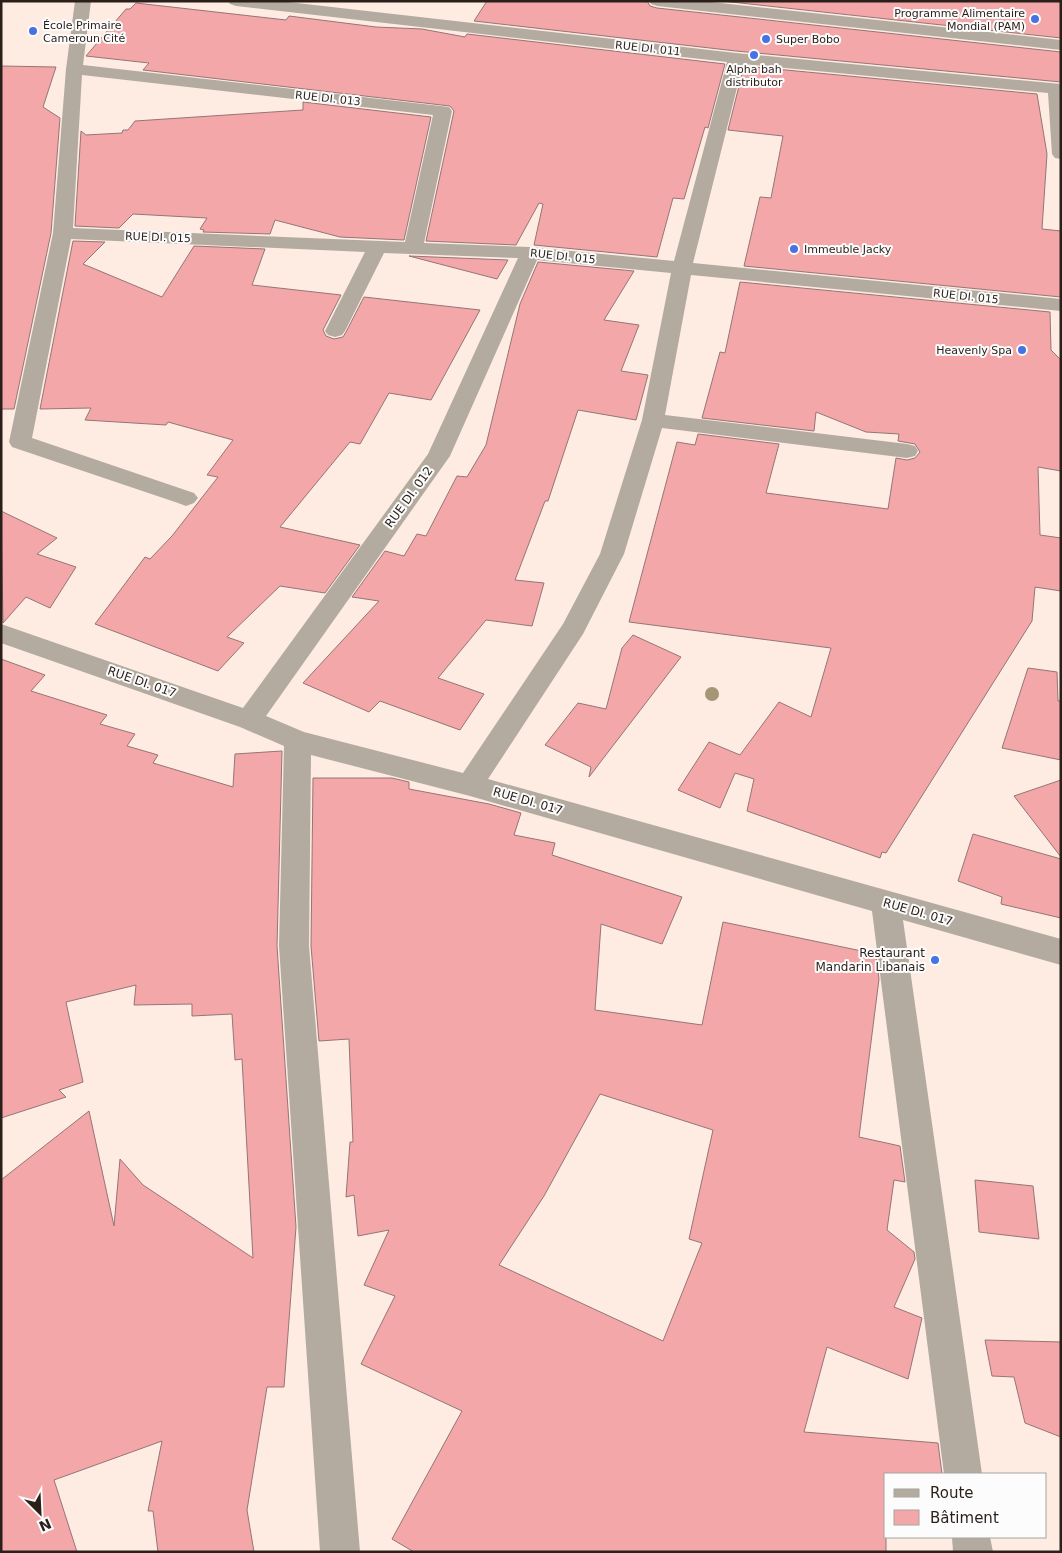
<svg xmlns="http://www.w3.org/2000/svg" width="1062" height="1553" viewBox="0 0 1062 1553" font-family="'DejaVu Sans',sans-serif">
<rect width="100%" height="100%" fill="#feebe2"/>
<g fill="#f3a7a9" stroke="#957575" fill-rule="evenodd">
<polygon points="487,1 647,1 650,6 657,8 1061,52 1061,82 736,51 474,21"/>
<polygon points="722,1 1061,1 1061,38"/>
<polygon points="136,3 286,20 289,16 376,27 422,29 465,37 467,34 725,64 708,128 705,127 684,199 673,198 657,257 534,245 543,204 539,203 516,245 426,241 454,111 450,106 143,70 149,63 86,56 126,9 130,9"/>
<polygon points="1,66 56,67 43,107 60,118 51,233 14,409 1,409"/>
<polygon points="744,66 1037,94 1047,154 1042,229 1061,231 1061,297 744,266 760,197 771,198 783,136 728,130"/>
<polygon points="303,102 431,117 404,240 340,237 275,220 270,234 203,232 204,230 200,229 207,218 133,214 119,228 75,226 81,131 86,135 122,133 123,130 128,130 135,121 303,110"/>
<polygon points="73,241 105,242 83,264 162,297 194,246 265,249 252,285 341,295 323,330 326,336 334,339 343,337 346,332 364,297 480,310 431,400 389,393 360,444 350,442 280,527 360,545 325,593 280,586 227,637 244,643 218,671 95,624 145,557 150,559 172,536 218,477 207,475 233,440 168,422 166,425 85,420 91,408 40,409"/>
<polygon points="409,256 508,260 497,279"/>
<polygon points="538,262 634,271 604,320 639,325 621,371 648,375 636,420 578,410 548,501 545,501 515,580 544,583 532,626 486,620 438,678 484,694 460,730 380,701 369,712 303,683 379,601 352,597 385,551 404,556 417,534 426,536 457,476 467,477 486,445 520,304"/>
<polygon points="740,282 1050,312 1051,350 1061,360 1061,471 1038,467 1040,535 1061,538 1061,591 1035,587 1032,621 886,853 882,852 880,858 747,811 754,779 735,773 720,808 678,790 709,742 740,755 779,702 811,717 831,648 629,622 677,442 695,445 698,434 779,444 766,493 888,509 896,458 907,460 915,458 920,452 915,444 898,441 899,434 866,432 816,412 814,431 702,418 720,352 725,353"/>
<polygon points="1,511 57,538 37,554 76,567 50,608 26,597 3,623"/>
<polygon points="633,635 681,657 589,777 591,767 545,745 578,703 606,709 622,648"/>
<polygon points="1,659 45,675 31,691 107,715 100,724 135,734 127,746 158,755 153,763 233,787 235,754 282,751 277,946 296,1227 284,1387 267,1387 247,1510 254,1552 158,1552 153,1511 148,1511 162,1441 54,1480 77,1552 1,1552 1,1180 89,1111 114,1226 120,1159 143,1185 253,1258 242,1059 235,1060 232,1014 192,1016 192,1004 134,1005 136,985 66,1002 83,1082 59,1090 66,1097 1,1118"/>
<polygon points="1028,668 1057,672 1058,701 1061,701 1061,760 1002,748"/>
<path d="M313 778H392L409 782V789L489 804 521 813 514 835 555 843 552 855 682 897 662 944 601 924 595 1010 702 1025 723 922 876 954 879 979 859 1137 900 1146 905 1182 894 1180 887 1230 914 1252 915 1259 894 1307 922 1318 908 1379 827 1347 804 1432 938 1443 942 1474H886V1552H414L392 1539 462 1411 361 1364 395 1296 364 1285 389 1230 358 1236 354 1195 346 1197 350 1142H353L349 1039 319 1041 311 946ZM600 1094 713 1130 689 1239 702 1243 663 1341 499 1265 544 1196Z"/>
<polygon points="1061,780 1061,857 1014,796"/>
<polygon points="973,834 1061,859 1061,918 1001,904 1002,897 958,881"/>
<polygon points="975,1180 1033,1186 1039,1239 979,1232"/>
<polygon points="985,1340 1061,1342 1061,1437 1025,1423 1014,1377 992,1376"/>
</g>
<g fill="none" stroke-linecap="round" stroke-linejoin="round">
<g fill="#b3aba0" fill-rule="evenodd">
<path d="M75 1H91L83 65 449 107 452 111 424 243 530 247 674 261 727 62 236 6 230 4 228 1H279L736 53 1061 84V159L1055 158 1052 154 1048 93 743 64 693 263 1061 299V311L691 275 665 415 907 444 915 446 918 451 915 456 907 458 662 428 624 554 583 634 488 779 1061 939V965L903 920 982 1474H944L872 911 470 796 311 755 309 946 360 1552H320L279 946 284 746 240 727 1 643V624L243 708 428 454 518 258 384 253 345 331 342 335 335 337 328 335 325 331 365 252 71 239 32 438 194 493 198 498 194 503 186 506 178 503 12 447 9 442 53 233 66 69ZM82 75 433 115 405 242 73 228ZM537 260 671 273 642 420 600 554 563 624 463 773 304 732 266 716 450 456Z"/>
<polygon points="649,1 702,1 1061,40 1061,50 657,6 651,4"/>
<polygon points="952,1537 990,1537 993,1552 953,1552"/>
</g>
</g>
<circle fill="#a39776" cx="712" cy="694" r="7"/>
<g fill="#4672e4" stroke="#fcfcfc" stroke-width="2">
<circle cx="1035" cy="19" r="5"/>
<circle cx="33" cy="31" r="5"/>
<circle cx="766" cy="39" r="5"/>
<circle cx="754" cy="55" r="5"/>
<circle cx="794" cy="249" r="5"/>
<circle cx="1022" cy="350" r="5"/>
<circle cx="935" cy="960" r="5"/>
</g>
<g text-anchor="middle" stroke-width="4" stroke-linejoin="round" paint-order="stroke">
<g font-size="11" fill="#2a1f19" stroke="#fcfcfc" text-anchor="start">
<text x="1025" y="17" text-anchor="end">Programme Alimentaire<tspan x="1025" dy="13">Mondial (PAM)</tspan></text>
<text x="43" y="29">École Primaire<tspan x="43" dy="13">Cameroun Cité</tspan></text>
<text x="776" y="43">Super Bobo</text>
<text x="754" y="73" text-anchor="middle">Alpha bah<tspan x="754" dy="13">distributor</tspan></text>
<text x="804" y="253">Immeuble Jacky</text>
<text x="1012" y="354" text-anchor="end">Heavenly Spa</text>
</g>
<g font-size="11" fill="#2a1f19" stroke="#fcfcfc">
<text transform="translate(648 48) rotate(6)" y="4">RUE DI. 011</text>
<text transform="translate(328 98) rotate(6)" y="4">RUE DI. 013</text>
<text transform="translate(158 237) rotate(2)" y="4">RUE DI. 015</text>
<text transform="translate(563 256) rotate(6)" y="4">RUE DI. 015</text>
<text transform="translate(966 296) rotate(6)" y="4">RUE DI. 015</text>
</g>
<g font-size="12" fill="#2a1f19" stroke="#fcfcfc">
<text transform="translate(409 497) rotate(-54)" y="4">RUE DI. 012</text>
<text transform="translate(142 682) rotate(19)" y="4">RUE DI. 017</text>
<text transform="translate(528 801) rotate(16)" y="4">RUE DI. 017</text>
<text transform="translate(918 912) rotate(16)" y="4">RUE DI. 017</text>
</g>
<g font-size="12" fill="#2a1f19" stroke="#fcfcfc" text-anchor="end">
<text x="925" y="957">Restaurant<tspan x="925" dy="14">Mandarin Libanais</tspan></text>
</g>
</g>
<rect width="1062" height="1553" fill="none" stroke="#2a1f19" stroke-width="5"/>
<rect x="884" y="1473" width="162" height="65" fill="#fcfcfc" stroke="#a8a4a1"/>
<rect x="894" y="1489" width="25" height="8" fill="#b3aba0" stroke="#a8a4a1"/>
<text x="930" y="1498" font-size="15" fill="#2a1f19">Route</text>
<rect x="894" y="1510" width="25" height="15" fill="#f3a7a9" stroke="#a8a4a1"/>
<text x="930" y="1523" font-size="15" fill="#2a1f19">Bâtiment</text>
<g transform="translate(40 1513) rotate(156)" stroke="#fcfcfc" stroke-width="4" paint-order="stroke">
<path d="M0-4L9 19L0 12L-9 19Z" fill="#2a1f19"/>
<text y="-8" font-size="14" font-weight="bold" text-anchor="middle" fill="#2a1f19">N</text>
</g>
</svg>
